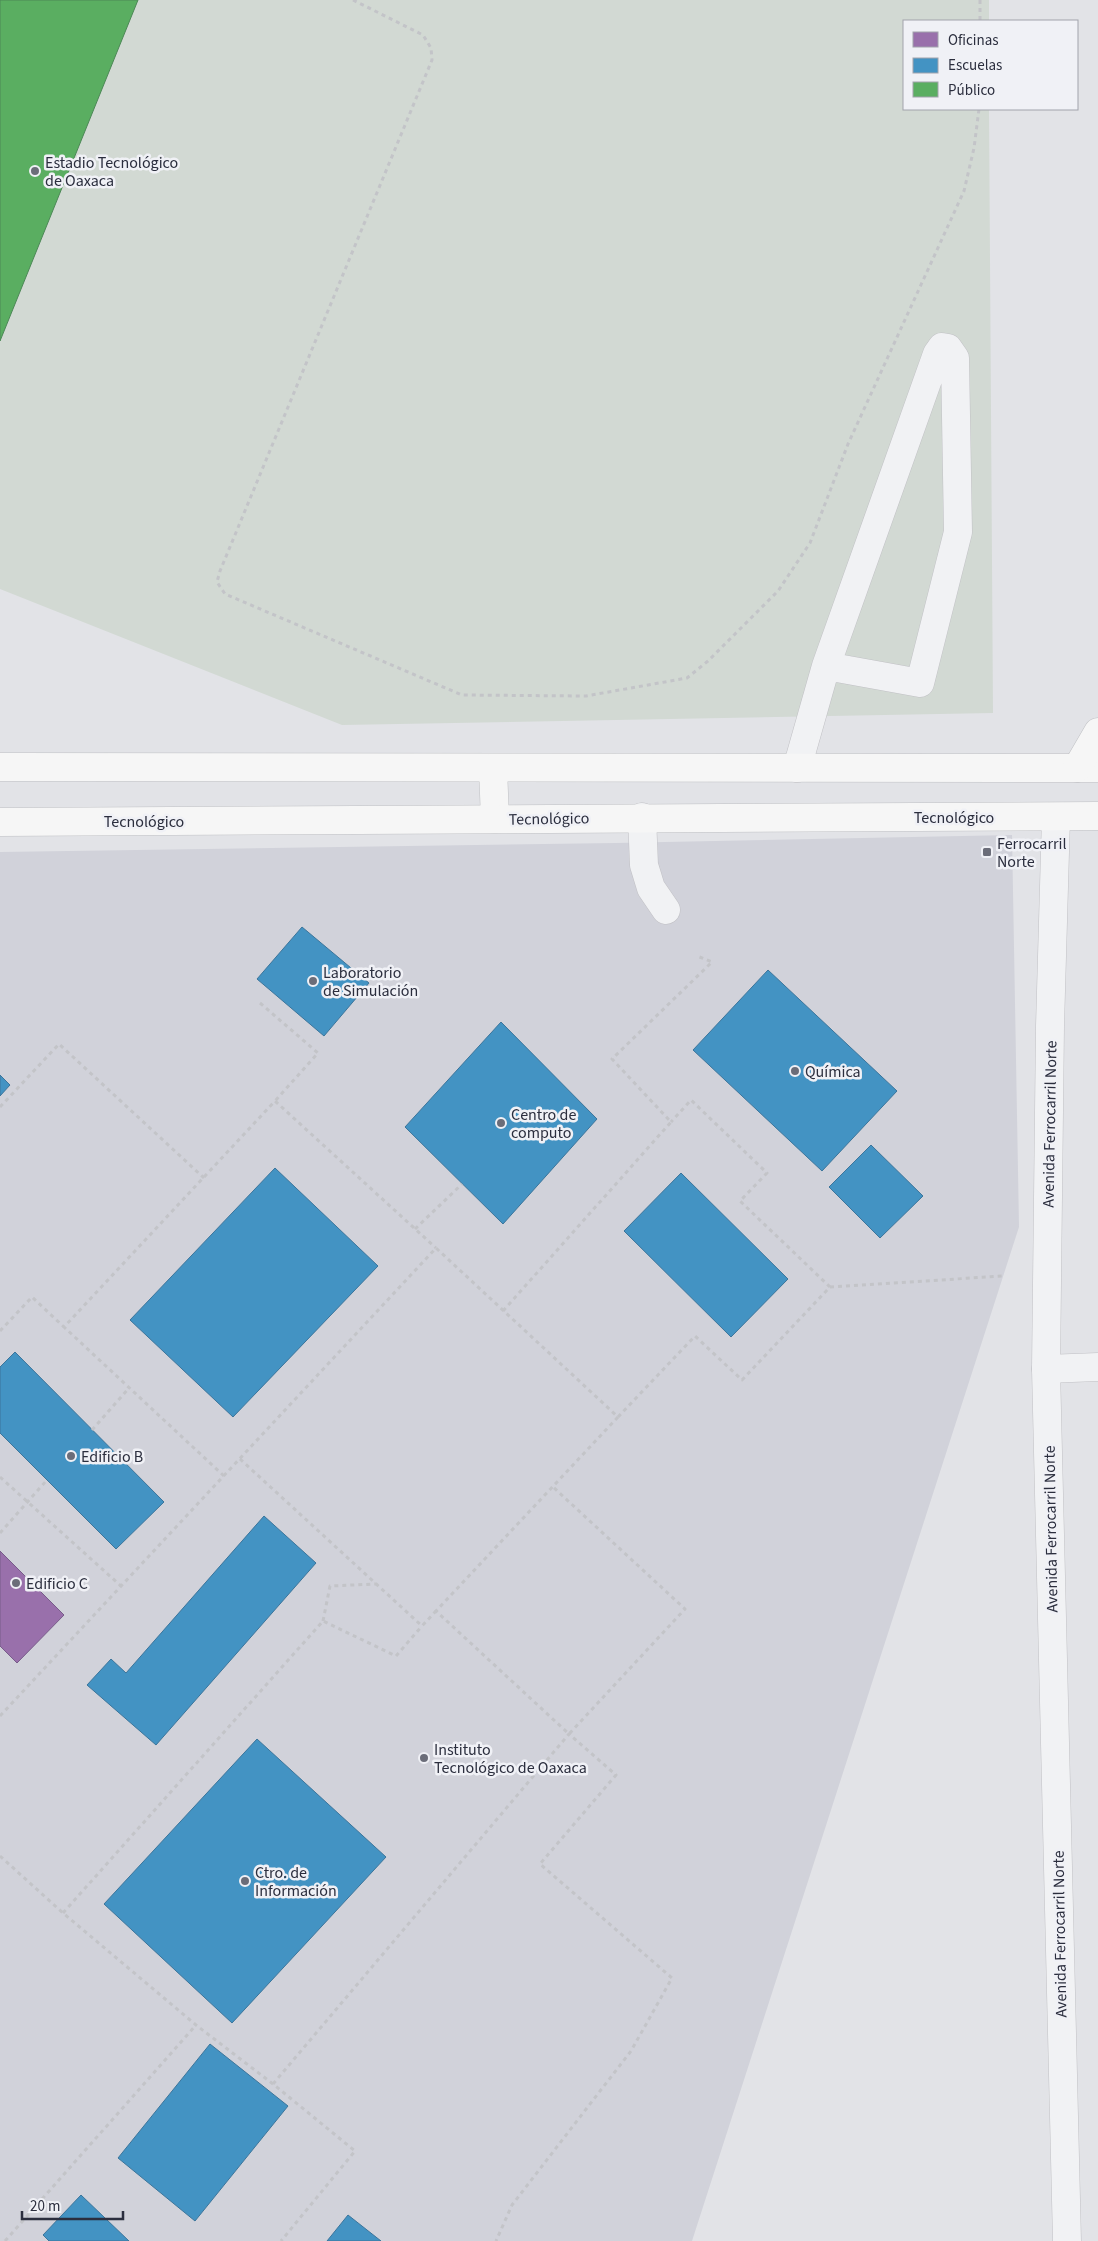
<svg xmlns="http://www.w3.org/2000/svg" width="1098" height="2241" viewBox="0 0 1098 2241" font-family="'Source Sans 3',sans-serif">
<rect width="100%" height="100%" fill="#e2e3e7"/>
<polygon fill="#d1d2da" points="1012,835 1019,1227 692,2241 0,2241 0,852 616,843"/>
<polygon fill="#d2d9d3" points="0,0 989,0 989,21 904,21 904,109 989,109 993,713 342,725 0,589"/>
<polygon fill="#9970ab" stroke="#785c8a" points="0,1551 64,1615 17,1663 0,1646"/>
<g fill="#4393c3" stroke="#3c759b">
<polygon points="302,927 369,983 324,1036 257,979"/>
<polygon points="768,970 897,1091 822,1171 693,1050"/>
<polygon points="501,1022 597,1119 503,1224 405,1127"/>
<polygon points="0,1075 10,1085 0,1096"/>
<polygon points="871,1145 923,1196 880,1238 829,1187"/>
<polygon points="275,1168 378,1266 233,1417 130,1320"/>
<polygon points="681,1173 788,1279 731,1337 624,1231"/>
<polygon points="15,1352 164,1502 116,1549 0,1433 0,1367"/>
<polygon points="264,1516 316,1563 156,1745 87,1685 111,1659 126,1673"/>
<polygon points="257,1739 386,1857 232,2023 104,1904"/>
<polygon points="210,2044 288,2106 195,2221 118,2158"/>
<polygon points="81,2195 129,2241 49,2241 43,2235"/>
<polygon points="348,2215 381,2241 327,2241"/>
</g>
<polygon fill="#5aae61" stroke="#4c8856" points="0,0 138,0 0,341"/>
<g fill="none" stroke-linecap="round" stroke-linejoin="round">
<defs>
<g id="minor">
<polyline points="797,768 826,666 937,354 942,347 948,348 955,358 958,532 920,683 826,666"/>
<polyline points="642,817 644,865 651,888 666,910"/>
<polyline points="1056,817 1050,1026 1046,1369 1067,2241"/>
<polyline points="1046,1369 1098,1367"/>
</g>
<g id="major">
<polyline points="0,767 1098,768"/>
<polyline points="493,768 495,819"/>
<polyline points="1077,768 1098,732"/>
<polyline points="0,822 1098,816"/>
</g>
</defs>
<use href="#minor" stroke="#c1c1c5" stroke-width="29"/>
<use href="#major" stroke="#bfc0c4" stroke-width="29"/>
<g stroke="#c3c4c8" stroke-width="3" stroke-dasharray="4 4" stroke-linecap="butt">
<polyline points="353,0 423,35 431,48 432,60 220,571 217,582 225,594 462,695 586,696 687,678 708,661 778,591 810,543 848,444 964,191 974,148 979,109"/>
<polyline points="980,0 980,21"/>
<polyline points="260,1003 318,1053 275,1101"/>
<polyline points="0,1107 59,1044 204,1178"/>
<polyline points="415,1229 462,1184"/>
<polyline points="830,1287 1003,1276"/>
<polyline points="503,1311 671,1122 612,1059 712,962 697,956"/>
<polyline points="0,1331 32,1297 64,1327"/>
<polyline points="618,1417 695,1336 742,1380 830,1287 740,1201 767,1173 691,1100 671,1122"/>
<polyline points="92,1430 129,1388"/>
<polyline points="240,1459 422,1626 436,1611"/>
<polyline points="224,1476 64,1327 275,1101 436,1248"/>
<polyline points="0,1477 121,1586"/>
<polyline points="0,1533 47,1480"/>
<polyline points="323,1621 330,1586 376,1584"/>
<polyline points="0,1716 436,1248 618,1417 436,1611 569,1734 685,1609 553,1487"/>
<polyline points="0,1856 63,1913 196,2025 273,2084 355,2151 281,2241"/>
<polyline points="63,1913 323,1621 396,1656 422,1626"/>
<polyline points="273,2084 569,1734 616,1775 540,1864 672,1978 631,2051 512,2205 496,2241"/>
<polyline points="5,2241 196,2025"/>
</g>
<use href="#minor" stroke="#f1f2f4" stroke-width="28"/>
<use href="#major" stroke="#f6f6f6" stroke-width="28"/>
</g>
<g fill="#6b6d79" stroke="#f0f1f6" stroke-width="2">
<circle cx="35" cy="171" r="5"/>
<rect x="982" y="847" width="10" height="10" rx="2.5"/>
<circle cx="313" cy="981" r="5"/>
<circle cx="795" cy="1071" r="5"/>
<circle cx="501" cy="1123" r="5"/>
<circle cx="71" cy="1456" r="5"/>
<circle cx="16" cy="1583" r="5"/>
<circle cx="424" cy="1758" r="5"/>
<circle cx="245" cy="1881" r="5"/>
</g>
<g text-anchor="middle" stroke-width="5" stroke-linejoin="round" paint-order="stroke">
<g font-size="16" fill="#2b2e3e" stroke="#f0f1f6" text-anchor="start">
<text x="45" y="168">Estadio Tecnológico<tspan x="45" dy="18">de Oaxaca</tspan></text>
<text x="997" y="849">Ferrocarril<tspan x="997" dy="18">Norte</tspan></text>
<text x="323" y="978">Laboratorio<tspan x="323" dy="18">de Simulación</tspan></text>
<text x="805" y="1077">Química</text>
<text x="511" y="1120">Centro de<tspan x="511" dy="18">computo</tspan></text>
<text x="81" y="1462">Edificio B</text>
<text x="26" y="1589">Edificio C</text>
<text x="434" y="1755">Instituto<tspan x="434" dy="18">Tecnológico de Oaxaca</tspan></text>
<text x="255" y="1878">Ctro. de<tspan x="255" dy="18">Información</tspan></text>
</g>
<g font-size="16" fill="#2b2e3e" stroke="#f0f1f6">
<text x="954" y="823">Tecnológico</text>
<text transform="translate(549 818) rotate(-1)" y="6">Tecnológico</text>
<text x="144" y="827">Tecnológico</text>
<text transform="translate(1049 1124) rotate(-89)" y="6">Avenida Ferrocarril Norte</text>
<text transform="translate(1050 1529) rotate(-91)" y="6">Avenida Ferrocarril Norte</text>
<text transform="translate(1059 1934) rotate(-91)" y="6">Avenida Ferrocarril Norte</text>
</g>
</g>
<rect x="903" y="20" width="175" height="90" fill="#f0f1f6" stroke="#a1a3ac"/>
<rect x="913" y="32" width="25" height="15" fill="#9970ab" stroke="#a1a3ac"/>
<text x="948" y="45" font-size="15" fill="#2b2e3e">Oficinas</text>
<rect x="913" y="58" width="25" height="15" fill="#4393c3" stroke="#a1a3ac"/>
<text x="948" y="70" font-size="15" fill="#2b2e3e">Escuelas</text>
<rect x="913" y="82" width="25" height="15" fill="#5aae61" stroke="#a1a3ac"/>
<text x="948" y="95" font-size="15" fill="#2b2e3e">Público</text>
<path d="M22 2211v8h101v-8" fill="none" stroke="#2b2e3e" stroke-width="2.5"/>
<text x="30" y="2211" font-size="15" fill="#2b2e3e" stroke="#f0f1f6" stroke-width="4" paint-order="stroke">20 m</text>
</svg>
